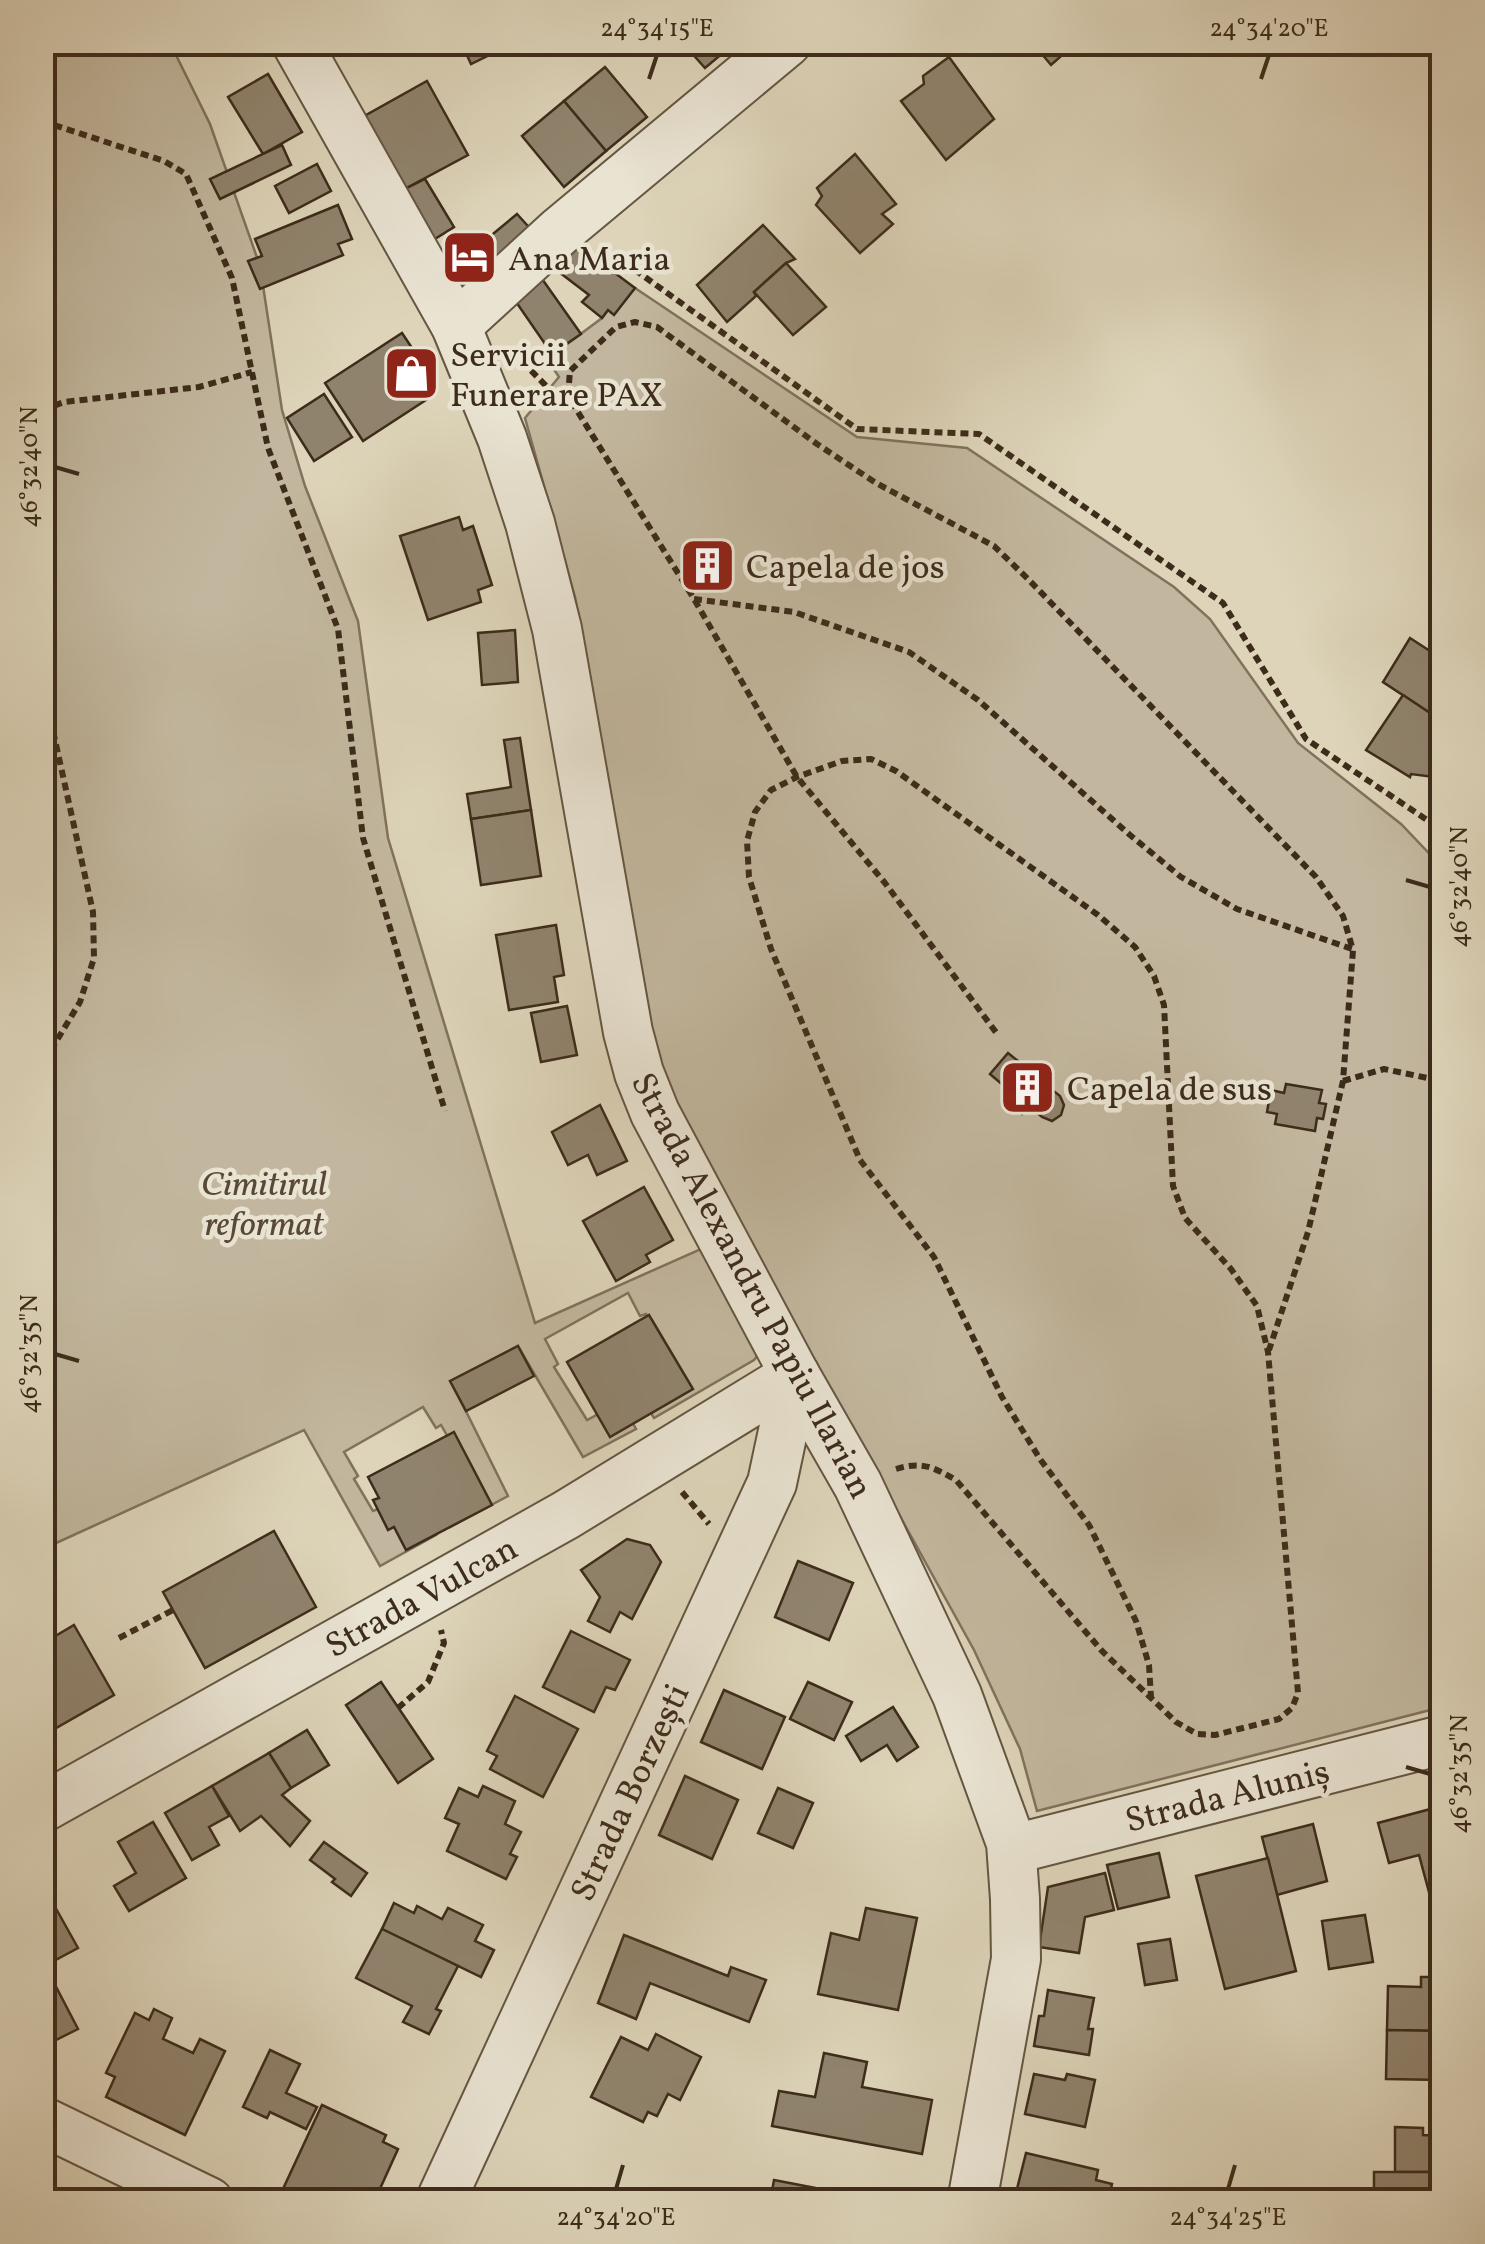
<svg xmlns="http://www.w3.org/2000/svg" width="1485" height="2244" viewBox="0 0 1485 2244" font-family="Vollkorn,serif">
<rect width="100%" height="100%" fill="#ddd4b9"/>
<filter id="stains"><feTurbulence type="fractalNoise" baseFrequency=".002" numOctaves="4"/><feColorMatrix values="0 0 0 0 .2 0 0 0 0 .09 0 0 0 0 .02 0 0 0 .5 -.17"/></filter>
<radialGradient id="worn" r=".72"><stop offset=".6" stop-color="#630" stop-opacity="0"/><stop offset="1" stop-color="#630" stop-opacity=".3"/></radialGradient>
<g fill="#c2b79e" stroke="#80725c" stroke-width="2.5">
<polygon points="42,43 170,43 210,124 260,266 282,410 305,486 358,621 388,838 535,1323 703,1248 758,1355 754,1360 654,1418 639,1392 666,1349 646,1314 640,1316 628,1293 545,1339 558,1364 554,1367 587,1420 621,1402 636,1429 583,1457 518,1346 451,1381 508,1496 450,1527 436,1502 460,1458 441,1425 436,1428 423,1407 344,1452 358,1476 354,1479 373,1511 378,1509 389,1529 423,1510 436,1535 380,1566 304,1430 43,1549"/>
<polygon points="635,288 857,437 967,448 1174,587 1210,619 1298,743 1401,824 1442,867 1442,1707 1037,1811 1020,1749 974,1650 674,1108 657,1066 621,882 588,664 575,597 525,418 559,377 547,359 602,318 608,310 614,314"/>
</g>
<g fill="#90836d" stroke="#3d2c1b" stroke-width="2.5">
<polygon points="461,42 516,42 471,64"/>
<polygon points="682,42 736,42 705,68"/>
<polygon points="1032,42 1077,42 1051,65"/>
<polygon points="949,57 994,119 946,160 901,101 924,84 923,76"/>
<polygon points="605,67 647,117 606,151 564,101"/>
<polygon points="268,74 302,132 263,154 228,97"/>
<polygon points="427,81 468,155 399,192 359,119"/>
<polygon points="564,101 606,151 564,187 522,136"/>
<polygon points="282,145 291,165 220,199 210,179"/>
<polygon points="855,154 896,204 882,214 893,224 860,253 816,205 822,196 817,188"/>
<polygon points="317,164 331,191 289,213 275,186"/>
<polygon points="425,179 454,227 430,242 399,192"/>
<polygon points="338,205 352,239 338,244 343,255 260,289 248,261 262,256 255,239"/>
<polygon points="517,214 537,236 462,298 437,268 470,241 476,248"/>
<polygon points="763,225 795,259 786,263 754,292 756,296 727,322 697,285"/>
<polygon points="576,244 635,288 614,315 608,310 602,318 582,302 589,295 551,266"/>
<polygon points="786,263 826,307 793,335 754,292"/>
<polygon points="540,276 581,334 552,354 514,299"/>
<polygon points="402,333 436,384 421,394 426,400 363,441 325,383"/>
<polygon points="324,394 352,437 314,461 287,418"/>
<polygon points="459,517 463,530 473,526 492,585 478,590 481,602 428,620 400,536"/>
<polygon points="714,549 725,567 701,580 699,583 688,565"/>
<polygon points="515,630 518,682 482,685 478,633"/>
<polygon points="1410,638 1439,657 1432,669 1442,676 1442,721 1383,682"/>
<polygon points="1403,695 1442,721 1442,763 1434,777 1411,774 1410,777 1366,750"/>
<polygon points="520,738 531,810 471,819 467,794 511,787 504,740"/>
<polygon points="531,810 541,876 481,885 471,819"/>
<polygon points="556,925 564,975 554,977 558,1002 509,1010 496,935"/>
<polygon points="567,1006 577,1055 541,1062 531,1013"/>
<polygon points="1008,1053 1028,1069 1033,1062 1053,1078 1046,1085 1060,1096 1064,1105 1061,1115 1052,1121 1042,1117 1029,1106 1022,1114 1003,1098 1010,1091 990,1074"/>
<polygon points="1286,1084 1322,1090 1319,1103 1326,1104 1323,1119 1317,1118 1315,1131 1275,1124 1277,1114 1267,1112 1271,1090 1284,1093"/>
<polygon points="600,1105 627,1161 597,1175 588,1155 568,1165 552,1132"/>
<polygon points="644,1187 673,1240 646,1255 650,1262 616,1281 583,1221"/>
<polygon points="649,1315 693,1389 610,1437 567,1362"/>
<polygon points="518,1346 534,1376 466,1411 450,1381"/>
<polygon points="454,1432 492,1505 406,1550 394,1527 388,1530 373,1500 379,1498 368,1477"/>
<polygon points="274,1531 316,1607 205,1668 163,1592"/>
<polygon points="627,1539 650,1545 661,1562 632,1619 620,1612 610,1632 588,1621 600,1597 581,1570"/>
<polygon points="798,1561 853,1583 829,1640 775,1617"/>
<polygon points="74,1625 114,1695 42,1736 42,1644"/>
<polygon points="571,1631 630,1660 615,1690 606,1687 594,1712 543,1687"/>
<polygon points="381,1682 433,1759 398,1783 346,1705"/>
<polygon points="808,1682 852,1702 834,1740 790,1719"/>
<polygon points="724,1690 785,1717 762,1769 701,1742"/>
<polygon points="515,1696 578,1729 543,1797 490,1769 497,1756 487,1751"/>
<polygon points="893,1707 918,1747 897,1761 887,1745 861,1761 846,1736"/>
<polygon points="307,1730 329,1765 291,1788 269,1753"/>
<polygon points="269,1753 291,1788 282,1795 310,1821 290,1846 261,1816 240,1831 212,1786"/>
<polygon points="685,1776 738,1800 712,1859 659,1835"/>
<polygon points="212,1786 229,1816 209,1827 219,1845 192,1860 165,1813"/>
<polygon points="483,1786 515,1801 505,1824 521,1832 510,1854 517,1857 506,1879 447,1851 459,1824 445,1818 459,1788 478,1797"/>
<polygon points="778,1788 813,1803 793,1848 758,1833"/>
<polygon points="1442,1806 1442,1905 1433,1907 1419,1855 1389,1863 1378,1823"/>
<polygon points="153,1822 186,1878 129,1911 114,1886 136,1873 118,1842"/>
<polygon points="1313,1824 1327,1881 1277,1895 1262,1837"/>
<polygon points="324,1842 367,1873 351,1896 332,1882 335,1879 310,1860"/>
<polygon points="1159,1853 1169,1897 1118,1909 1107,1865"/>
<polygon points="1268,1858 1296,1971 1225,1989 1196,1876"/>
<polygon points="1105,1873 1114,1910 1085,1917 1079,1953 1039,1947 1048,1887"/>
<polygon points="394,1903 414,1913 417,1906 442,1919 448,1908 483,1925 475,1941 494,1950 481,1977 382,1929"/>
<polygon points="54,1905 78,1948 52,1962 52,1979 78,2029 42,2047 42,1911"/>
<polygon points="866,1908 917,1918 898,2010 818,1994 831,1933 859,1940"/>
<polygon points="1365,1915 1373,1962 1329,1969 1322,1921"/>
<polygon points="382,1929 458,1966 436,2009 441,2011 429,2034 403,2022 412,2006 356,1978"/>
<polygon points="624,1935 728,1976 731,1967 766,1980 749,2022 650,1983 636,2019 598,2003"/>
<polygon points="1170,1939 1177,1980 1145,1985 1138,1944"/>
<polygon points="1442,1947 1442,1969 1432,1970 1431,1948"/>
<polygon points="1421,1977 1442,1977 1442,2031 1387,2030 1388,1986 1421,1987"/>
<polygon points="1048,1990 1094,1998 1088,2029 1093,2029 1089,2055 1034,2046 1039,2016 1044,2016"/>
<polygon points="154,2009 172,2018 163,2039 193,2053 200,2039 225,2051 185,2135 106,2097 115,2077 106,2073 135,2013 149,2020"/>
<polygon points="1387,2030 1442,2031 1442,2080 1386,2079"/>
<polygon points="656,2034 701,2057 680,2100 668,2094 657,2116 648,2112 643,2122 591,2097 621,2037 648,2050"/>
<polygon points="270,2050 300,2064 286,2093 317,2107 306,2129 270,2112 267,2118 243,2107"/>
<polygon points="824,2053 867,2062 862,2087 932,2100 922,2154 772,2126 779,2091 815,2097"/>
<polygon points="1034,2074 1065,2080 1067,2074 1095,2080 1085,2127 1025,2114"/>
<polygon points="322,2105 386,2135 383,2142 398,2149 374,2202 311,2202 283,2189"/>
<polygon points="1395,2127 1423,2128 1423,2135 1442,2136 1442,2172 1395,2172"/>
<polygon points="1026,2153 1098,2170 1096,2180 1112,2184 1108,2202 1034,2202 1015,2197"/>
<rect x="1374" y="2172" width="68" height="30"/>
<polygon points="774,2180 888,2202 770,2202"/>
</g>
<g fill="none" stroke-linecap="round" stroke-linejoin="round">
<defs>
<g id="minor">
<polyline points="296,42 456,326 502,438 530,523 557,629 628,1032 639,1073 655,1113 795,1375 858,1485 957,1695 1011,1843 1015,1899 1016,1959 972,2202"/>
<polyline points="456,326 560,231 787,42"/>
<polyline points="42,1808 566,1515 795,1375"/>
<polyline points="1012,1852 1026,1846 1442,1740"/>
<polyline points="42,2121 209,2202"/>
<polyline points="440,2202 772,1483 795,1375"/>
</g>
</defs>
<use href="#minor" stroke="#655642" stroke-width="52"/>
<g stroke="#3d2c1b" stroke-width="6" stroke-dasharray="8 5" stroke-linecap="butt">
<polyline points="42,121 164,161 186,174 232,278 268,448 338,629 363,838 445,1111"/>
<polyline points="603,247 857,429 979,434 1223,603 1306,739 1436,826"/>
<polyline points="513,352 549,389 568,396 694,599 797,777 885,883 998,1035"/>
<polyline points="568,396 570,371 616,327 635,322 657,327 817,444 876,483 994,546 1028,579 1316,877 1343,916 1353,950 1343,1081 1308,1232 1269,1350"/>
<polyline points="42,410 64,402 199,387 252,372"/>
<polyline points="694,599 794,612 909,652 978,700 1130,835 1181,877 1237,909 1352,949"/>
<polyline points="42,681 93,912 94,958 80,1002 42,1065"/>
<polyline points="1343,1081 1384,1069 1442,1081"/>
<path d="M896 1469C922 1461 933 1467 956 1480L1102 1651 1176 1722 1197 1734 1215 1735 1279 1719 1292 1708 1298 1693 1268 1352 1257 1306 1231 1269 1185 1218 1173 1186 1164 1005 1154 976 1135 947 1098 915 896 771 871 759 842 761 797 777 771 790 755 812 747 841 749 877 771 949 860 1160 934 1257 1002 1397 1040 1459 1089 1525 1136 1621 1149 1665 1151 1697"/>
<polyline points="682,1492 709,1524"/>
<polyline points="42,1493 54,1516"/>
<polyline points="119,1638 173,1610"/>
<polyline points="398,1708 428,1682 444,1643 441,1630"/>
</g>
<use href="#minor" stroke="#e9e3d2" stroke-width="48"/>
</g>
<path fill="none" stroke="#3d2c1b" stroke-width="4" d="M649 79 657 55M1261 79 1269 55M55 467 79 474M1406 880 1430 887M55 1354 79 1361M1406 1767 1430 1774M616 2189 623 2165M1228 2189 1235 2165"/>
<defs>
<symbol id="hotel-square" viewBox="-11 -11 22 22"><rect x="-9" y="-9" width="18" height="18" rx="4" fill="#8f2418" stroke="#e9e3d2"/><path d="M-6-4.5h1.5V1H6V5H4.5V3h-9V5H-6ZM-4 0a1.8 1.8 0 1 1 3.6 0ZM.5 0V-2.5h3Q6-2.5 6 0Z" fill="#fff"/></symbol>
<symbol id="shop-square" viewBox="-11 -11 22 22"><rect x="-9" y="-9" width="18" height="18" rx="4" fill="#8f2418" stroke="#e9e3d2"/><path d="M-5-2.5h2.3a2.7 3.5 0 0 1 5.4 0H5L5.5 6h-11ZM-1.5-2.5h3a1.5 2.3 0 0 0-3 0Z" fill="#fff"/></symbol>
<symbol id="building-square" viewBox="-11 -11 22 22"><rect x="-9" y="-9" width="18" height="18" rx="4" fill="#8f2418" stroke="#e9e3d2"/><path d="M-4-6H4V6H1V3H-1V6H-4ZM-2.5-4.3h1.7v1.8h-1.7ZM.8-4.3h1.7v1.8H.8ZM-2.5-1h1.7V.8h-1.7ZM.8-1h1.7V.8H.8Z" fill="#fff"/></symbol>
</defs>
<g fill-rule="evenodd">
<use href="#hotel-square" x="438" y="226" width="63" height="63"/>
<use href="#shop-square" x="380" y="342" width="63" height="63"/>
<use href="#building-square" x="676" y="534" width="63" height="63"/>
<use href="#building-square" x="996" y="1056" width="63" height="63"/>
</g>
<g text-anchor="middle" stroke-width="9" stroke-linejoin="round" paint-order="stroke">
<g font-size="35" fill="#3d2c1b" stroke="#e9e3d2" text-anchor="start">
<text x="508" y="270">Ana Maria</text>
<text x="450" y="366">Servicii<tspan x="450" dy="40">Funerare PAX</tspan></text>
<text x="746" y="578">Capela de jos</text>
<text x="1067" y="1100">Capela de sus</text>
</g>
<g font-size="35" font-style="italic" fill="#584835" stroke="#e9e3d2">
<text x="264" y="1195">Cimitirul<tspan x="264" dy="40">reformat</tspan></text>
</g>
<g font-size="35" fill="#3d2c1b" stroke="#e9e3d2">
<text transform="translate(753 1285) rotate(62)" y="12">Strada Alexandru Papiu Ilarian</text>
<text transform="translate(421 1596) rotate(-29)" y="12">Strada Vulcan</text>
<text transform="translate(629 1792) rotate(-65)" y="12">Strada Borzești</text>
<text transform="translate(1227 1795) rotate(-14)" y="12">Strada Aluniș</text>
</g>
</g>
<rect width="1485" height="2244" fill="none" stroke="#ddd4b9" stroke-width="110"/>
<rect x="55" y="55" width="1375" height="2134" fill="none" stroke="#3d2c1b" stroke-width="4"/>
<g font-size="25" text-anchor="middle" fill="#3d2c1b">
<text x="657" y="36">24°34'15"E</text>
<text x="1269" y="36">24°34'20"E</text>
<text transform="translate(28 467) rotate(-90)" y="9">46°32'40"N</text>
<text transform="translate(1458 887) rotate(-90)" y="9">46°32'40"N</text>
<text transform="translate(28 1354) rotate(-90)" y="9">46°32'35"N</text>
<text transform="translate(1458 1774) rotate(-90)" y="9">46°32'35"N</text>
<text x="616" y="2225">24°34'20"E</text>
<text x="1228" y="2225">24°34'25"E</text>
</g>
<rect width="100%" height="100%" filter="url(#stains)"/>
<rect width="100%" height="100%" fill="url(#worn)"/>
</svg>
